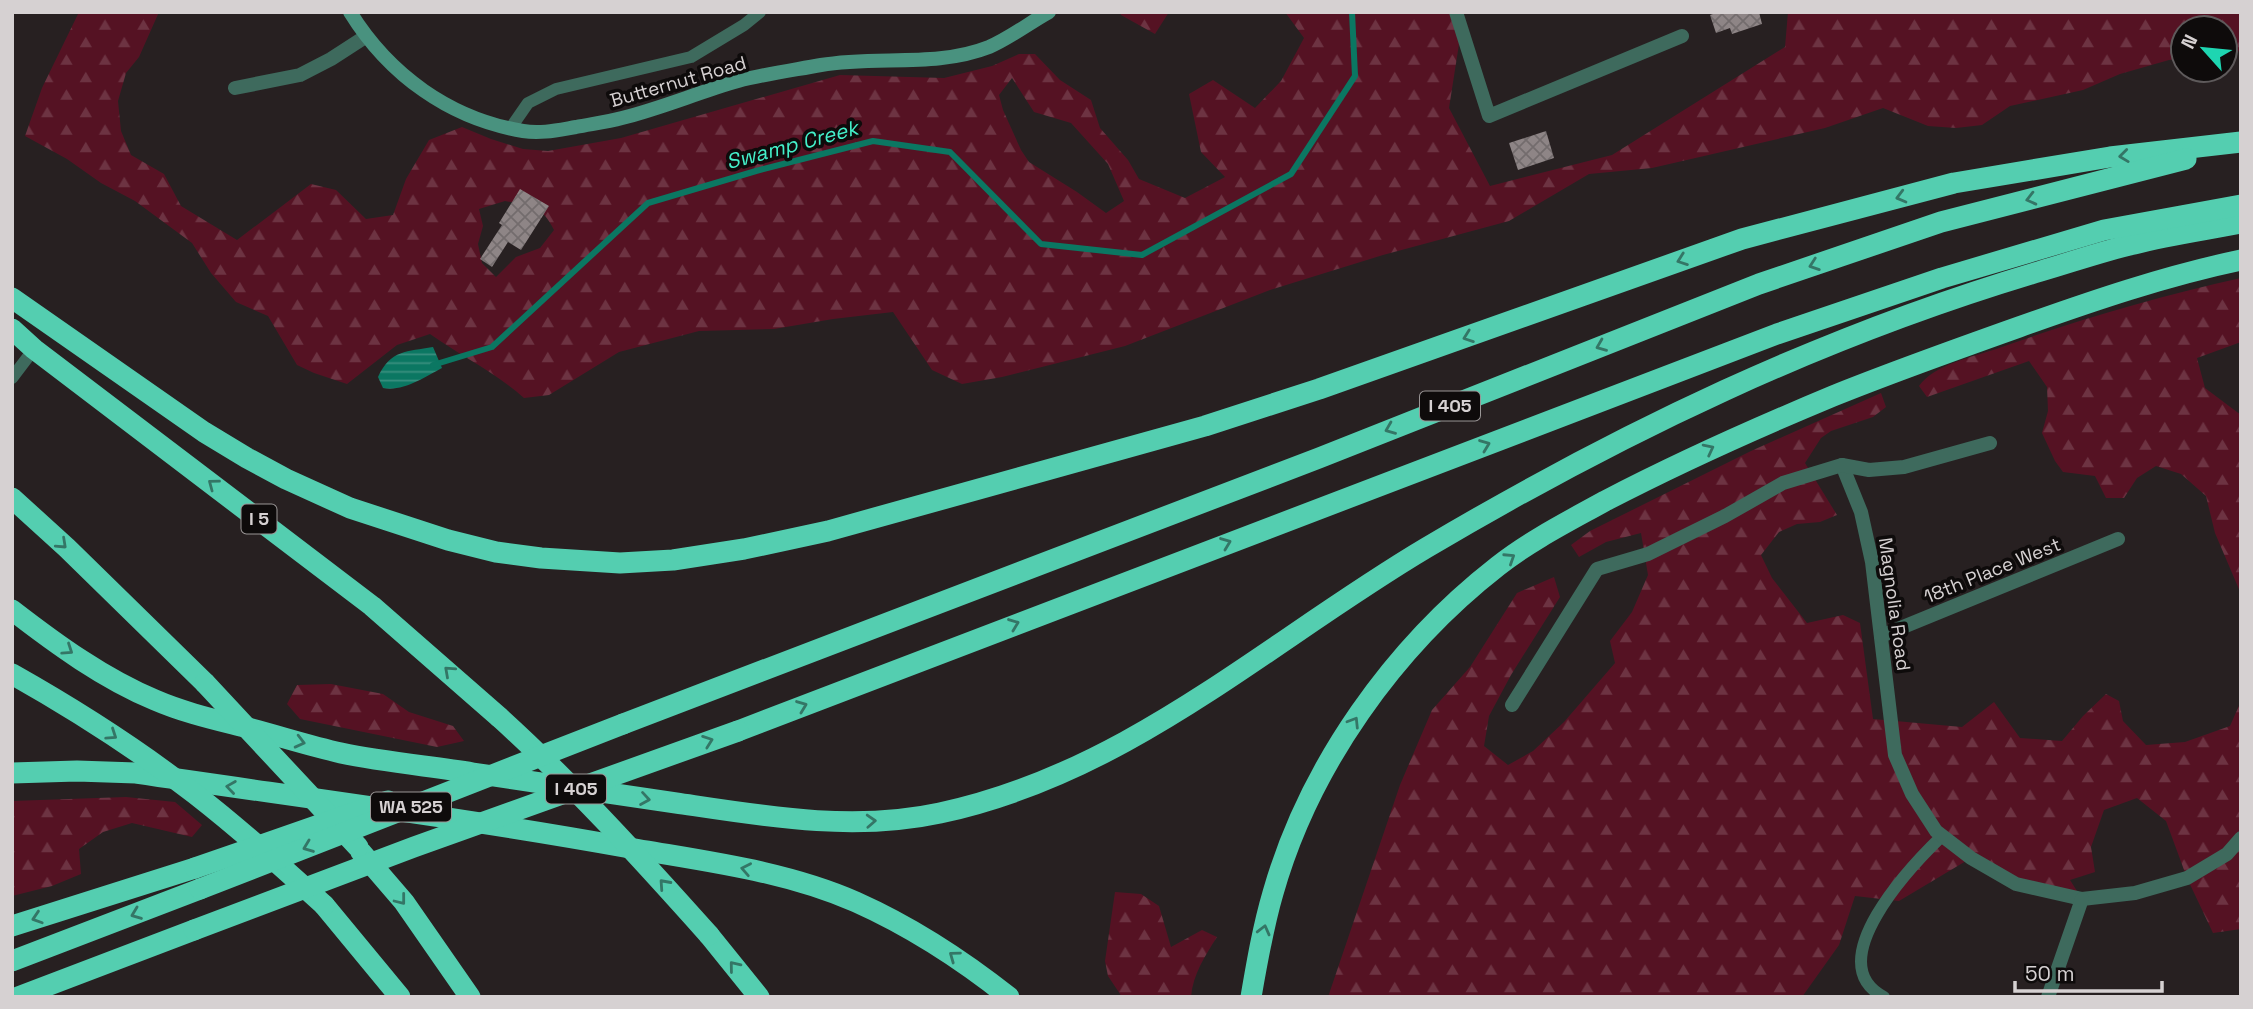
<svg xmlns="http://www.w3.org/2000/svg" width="2253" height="1009" viewBox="0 0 2253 1009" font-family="'Space Grotesk',sans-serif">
<defs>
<pattern id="forest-firs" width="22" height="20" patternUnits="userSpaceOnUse" patternTransform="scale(1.75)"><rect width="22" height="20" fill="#551223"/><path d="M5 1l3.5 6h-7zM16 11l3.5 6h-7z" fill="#6d3342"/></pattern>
<pattern id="water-rules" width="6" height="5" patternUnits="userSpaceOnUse" patternTransform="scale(1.75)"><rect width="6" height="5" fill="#0b7762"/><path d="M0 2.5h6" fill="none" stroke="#398f7f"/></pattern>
<pattern id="building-cross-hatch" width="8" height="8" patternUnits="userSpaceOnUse" patternTransform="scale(1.75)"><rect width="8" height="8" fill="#8e8586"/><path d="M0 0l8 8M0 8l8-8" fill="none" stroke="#736c6d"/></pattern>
</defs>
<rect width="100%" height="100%" fill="#272021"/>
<g fill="url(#forest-firs)" fill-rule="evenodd">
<path d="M79 12H159L139 57 126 73 118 101 121 131 131 155 164 174 181 206 237 240 311 184 336 190 366 219 393 215 406 179 429 140 462 127 491 139 523 149 548 151 621 138 840 75 944 78 992 66 1019 54H1035L1060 80 1091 100 1100 128 1128 160 1139 179 1185 198 1225 177 1201 152 1189 94 1213 80 1255 108 1281 81 1304 38 1285 12H1464L1449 108 1490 186 1612 155 1785 47 1788 12H2240L2241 51 2225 53V28H2183V58L2169 60 2120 74 2083 90 2010 106 1982 125 1956 128 1928 126 1883 108 1825 128 1652 168 1589 174 1509 221 1383 255 1270 290 1125 346 1002 377 962 384 932 370 893 312 833 319 774 329 699 331 619 352 549 395 524 398C496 373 461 356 430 334L397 345 347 384 314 373 297 365 268 316 236 302 211 273 192 243 135 201 101 183 67 159 25 136 42 88ZM1012 78 1034 112 1071 123 1108 164 1124 201 1106 213 1077 192 1029 162 1021 150 1003 110 999 95ZM505 201C531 206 541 204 554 230L540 248 516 257 496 277 482 263 478 244 483 226 479 209Z"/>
<polygon points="1120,12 1169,12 1155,34 1121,15"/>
<path d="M2241 278V342L2197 358 2205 388 2241 415V594L2215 533 2206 496 2181 474 2156 466 2137 478 2124 498H2106L2095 476 2063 472 2055 461 2042 433 2048 411 2047 387 2029 361 1927 397 1919 386C1935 364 1973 357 1999 348 2078 320 2159 296 2241 278Z"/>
<polygon points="1881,393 1886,407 1873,417 1831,431 1821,438 1805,463 1837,515 1820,522 1797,524 1779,532 1761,555 1772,578 1807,623 1843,615 1860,623 1873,719 1962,727 1994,702 2020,738 2062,741 2083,716 2106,694 2119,701 2123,721 2146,745 2185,742 2230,726 2241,701 2241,929 2213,933 2187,878 2166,821 2137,798 2104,810 2091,847 2095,872 2070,880 2082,899 2016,884 1971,858 1899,901 1855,896 1839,945 1802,997 1328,997 1400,785 1432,710 1470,667 1517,593 1554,577 1560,597 1511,675 1489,716 1484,746 1508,765 1533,751 1564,722 1615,663 1610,641 1632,612 1648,575 1641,533 1606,542 1579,557 1571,545 1590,531 1751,451"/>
<polygon points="331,684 383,694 409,712 453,726 464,741 437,747 300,719 287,704 297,685"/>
<polygon points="126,797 175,802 202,825 192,837 132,823 103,832 79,849 81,874 52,886 12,896 12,801"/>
<path d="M1115 892 1141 894 1159 906 1171 947 1202 930 1217 937C1205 956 1193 974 1191 997H1122L1108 976 1105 961Z"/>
</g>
<path fill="url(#water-rules)" d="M433 347 442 368C425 377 403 392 383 388L378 377C391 349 407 352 433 347Z"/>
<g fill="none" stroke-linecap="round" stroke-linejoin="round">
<polyline stroke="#0b7762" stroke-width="6" points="433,365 492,347 648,203 756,171 873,141 950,152 1041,244 1142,255 1291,174 1355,76 1352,12"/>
</g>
<g fill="url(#building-cross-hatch)">
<polygon points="1719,12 1759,12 1762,24 1732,34 1730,28 1716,33 1710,15"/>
<polygon points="1546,131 1554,158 1518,170 1509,143"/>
<polygon points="520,189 549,206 521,250 508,242 492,267 480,259 502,225 499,223"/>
</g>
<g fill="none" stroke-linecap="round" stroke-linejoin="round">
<g stroke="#3e6a5d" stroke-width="12">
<polyline points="510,129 528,103 556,89 691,57 744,25 760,12"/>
<polyline points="12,378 34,349"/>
<path d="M1884 997C1818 963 1912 865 1942 836"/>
</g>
<g stroke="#3e6a5d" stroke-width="14">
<polyline points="1456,12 1489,116 1682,36"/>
<polyline points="235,88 300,75 331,59 365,37"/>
<polyline points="1842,465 1861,512 1872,562 1895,755 1912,794 1936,831 1971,858 2016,884 2082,899 2135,893 2187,878 2227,854 2241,838"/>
<polyline points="1881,636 2118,539"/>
<polyline points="1512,705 1597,569 1648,554 1725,516 1783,483 1842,465 1869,470 1904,467 1990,443"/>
<polyline points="2048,997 2082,899"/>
</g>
<path stroke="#49927f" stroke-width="14" d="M350 12C389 75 450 119 523 131 541 134 558 130 576 127 591 124 607 122 622 118 662 108 699 92 738 81 765 74 794 70 821 65 876 55 936 68 989 47 1010 38 1029 23 1049 12"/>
<g stroke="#54ceb0" stroke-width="21">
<polyline points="12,298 204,432 247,458 286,479 350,508 448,540 496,552 541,558 620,563 673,560 744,549 828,531 1205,426 1319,389 1742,239 1954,183 2110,157 2241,142"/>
<polyline points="12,329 34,349 372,606 499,717"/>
<polyline points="12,498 67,548 205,683"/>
<path d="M12 610C56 644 104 679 155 700 185 713 217 720 248 728 279 736 310 746 341 753 384 762 429 766 473 773 541 783 608 793 676 803 763 816 853 832 940 813 1128 773 1266 643 1426 548 1622 432 1822 336 2041 271 2072 262 2103 251 2134 244 2169 235 2205 230 2241 223"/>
<polyline points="623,724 1319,458 1759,284 1941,222 2186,159"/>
<polyline points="738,731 1777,334 1942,278 2104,230 2241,205"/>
<path d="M12 773 77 771 136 773C299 797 463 818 624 847 702 861 783 870 856 902 912 927 961 959 1009 997"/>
<polyline points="361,852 404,902 470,997"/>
<polyline points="324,905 400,997"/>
<polyline points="12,926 195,868"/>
<polyline points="709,935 759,997"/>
<polyline points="12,961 200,889"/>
<polyline points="18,997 194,930"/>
<path d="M1251 997C1257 962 1263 927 1273 893 1309 766 1394 647 1498 566 1531 540 1569 521 1605 501 1680 462 1756 428 1833 396 1895 371 1957 349 2019 327 2092 301 2165 276 2241 260"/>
</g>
<g stroke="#54ceb0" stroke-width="21">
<path d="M12 674C76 710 137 749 195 794 240 829 282 867 324 905"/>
<polyline points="205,683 358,847"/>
<path d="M499 717C574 785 642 860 709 935"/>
<polyline points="195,868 388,801"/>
<polyline points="200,889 623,724"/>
<polyline points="194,930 414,847 738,731"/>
</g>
</g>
<defs><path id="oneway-chevron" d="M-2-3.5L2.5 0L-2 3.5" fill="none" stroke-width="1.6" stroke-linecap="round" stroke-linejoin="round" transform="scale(1.75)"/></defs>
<g stroke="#347666">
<use href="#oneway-chevron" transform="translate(2124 156) rotate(173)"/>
<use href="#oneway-chevron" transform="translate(1901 197) rotate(165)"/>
<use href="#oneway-chevron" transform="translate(2031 199) rotate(166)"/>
<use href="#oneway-chevron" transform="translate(1682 260) rotate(160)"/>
<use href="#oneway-chevron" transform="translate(1814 265) rotate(161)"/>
<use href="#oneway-chevron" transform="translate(1468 337) rotate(160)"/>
<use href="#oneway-chevron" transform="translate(1601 346) rotate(158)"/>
<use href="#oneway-chevron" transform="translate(1390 429) rotate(158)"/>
<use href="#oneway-chevron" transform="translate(1485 445) rotate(-21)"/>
<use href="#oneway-chevron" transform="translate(1709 449) rotate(-27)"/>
<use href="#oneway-chevron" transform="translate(213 484) rotate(-143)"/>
<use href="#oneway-chevron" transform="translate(1226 543) rotate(-21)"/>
<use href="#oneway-chevron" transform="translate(62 544) rotate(43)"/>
<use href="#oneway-chevron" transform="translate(1510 558) rotate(-33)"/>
<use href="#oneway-chevron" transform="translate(1014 624) rotate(-21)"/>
<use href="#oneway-chevron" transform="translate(68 650) rotate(34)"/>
<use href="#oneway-chevron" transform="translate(449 671) rotate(-138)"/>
<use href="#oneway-chevron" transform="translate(802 706) rotate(-21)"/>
<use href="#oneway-chevron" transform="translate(1354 722) rotate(-58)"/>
<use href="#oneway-chevron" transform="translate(112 735) rotate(34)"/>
<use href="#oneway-chevron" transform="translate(708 741) rotate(-20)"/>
<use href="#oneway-chevron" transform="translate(300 742) rotate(14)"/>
<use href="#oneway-chevron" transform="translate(231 787) rotate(-172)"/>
<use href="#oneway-chevron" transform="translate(645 799) rotate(9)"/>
<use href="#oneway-chevron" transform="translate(871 821) rotate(-3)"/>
<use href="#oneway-chevron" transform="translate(308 847) rotate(159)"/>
<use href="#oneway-chevron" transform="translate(746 869) rotate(-169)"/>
<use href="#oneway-chevron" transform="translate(664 884) rotate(-132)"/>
<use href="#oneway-chevron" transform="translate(401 900) rotate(52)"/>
<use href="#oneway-chevron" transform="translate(136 914) rotate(159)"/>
<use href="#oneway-chevron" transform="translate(37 918) rotate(162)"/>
<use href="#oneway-chevron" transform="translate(1264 930) rotate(-76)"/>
<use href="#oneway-chevron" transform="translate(954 956) rotate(-144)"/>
<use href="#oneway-chevron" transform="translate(734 966) rotate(-129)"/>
</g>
<g text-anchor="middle" stroke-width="7" stroke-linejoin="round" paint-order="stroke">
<g fill="#0e0b0b" stroke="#9a9696" stroke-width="2">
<rect x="1420" y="391.5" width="60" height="29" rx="5"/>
<rect x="241.5" y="504.5" width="35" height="29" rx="5"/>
<rect x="546" y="774.5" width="60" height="29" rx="5"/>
<rect x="371" y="792.5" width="80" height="29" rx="5"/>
</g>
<g font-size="18" font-weight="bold" fill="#d6d1d2">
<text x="1450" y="412">I 405</text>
<text x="259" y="525">I 5</text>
<text x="576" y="795">I 405</text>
<text x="411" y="813">WA 525</text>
</g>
<g font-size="19" fill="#d6d1d2" stroke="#0e0b0b">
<text transform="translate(678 81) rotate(-16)" y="7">Butternut Road</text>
<text transform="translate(1992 570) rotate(-22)" y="7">18th Place West</text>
<text transform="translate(1895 604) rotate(82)" y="7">Magnolia Road</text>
</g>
<g font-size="21" font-style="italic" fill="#44f0ca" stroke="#0e0b0b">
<text transform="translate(792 145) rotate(-15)" y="7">Swamp Creek</text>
</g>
</g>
<rect width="2253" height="1009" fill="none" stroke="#d6d1d2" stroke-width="28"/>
<g transform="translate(2204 49) rotate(297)"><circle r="33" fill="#0e0b0b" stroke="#5e5a5b" stroke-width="2"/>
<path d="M0-5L12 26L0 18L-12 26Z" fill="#1ed5b1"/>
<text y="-10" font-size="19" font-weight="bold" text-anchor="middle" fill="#d6d1d2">N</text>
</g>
<path d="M2015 981v10h147v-10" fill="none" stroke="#d6d1d2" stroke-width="3.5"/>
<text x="2025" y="981" font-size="21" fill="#d6d1d2" stroke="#0e0b0b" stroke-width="5" paint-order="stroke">50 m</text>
</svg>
